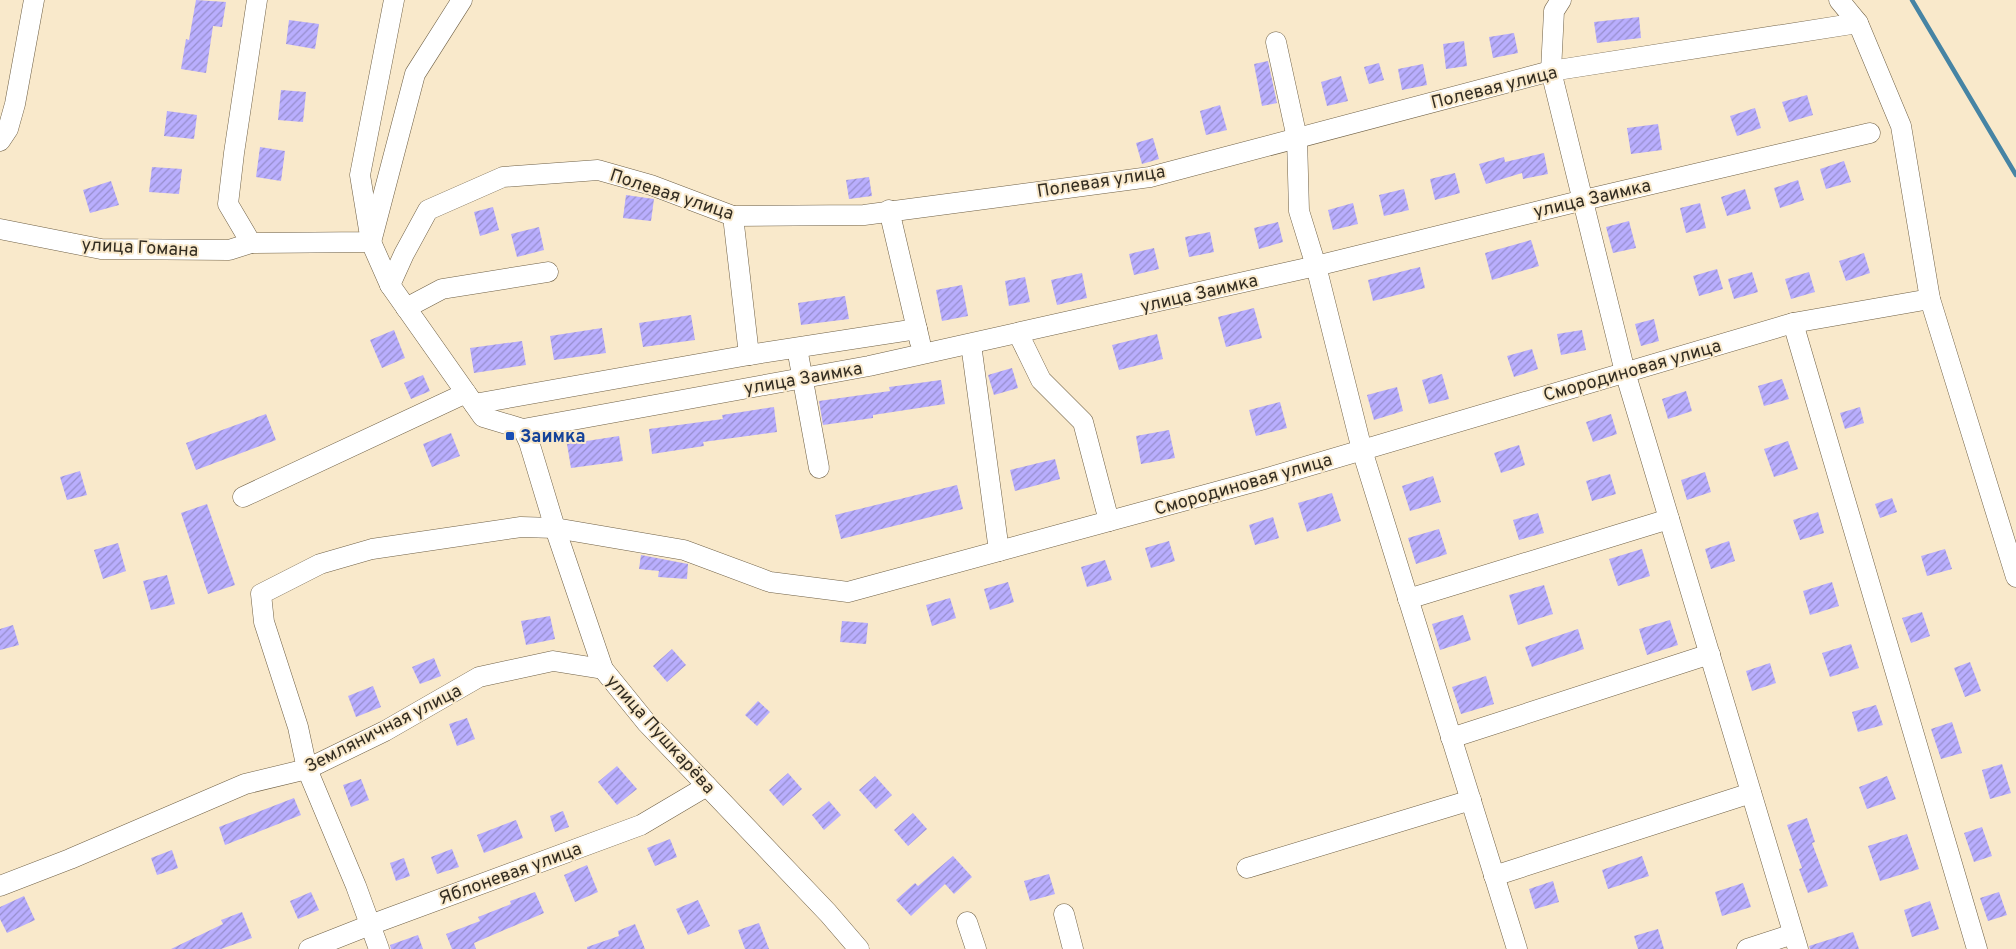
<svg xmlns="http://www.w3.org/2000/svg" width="2016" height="949" viewBox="0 0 2016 949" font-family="Overpass,sans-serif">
<defs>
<pattern id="building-hatch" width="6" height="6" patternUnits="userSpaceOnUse" patternTransform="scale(1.25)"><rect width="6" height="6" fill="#b9aefe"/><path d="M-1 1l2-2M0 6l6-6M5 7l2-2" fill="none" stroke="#978ecd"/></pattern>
</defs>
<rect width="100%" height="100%" fill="#f9e9cb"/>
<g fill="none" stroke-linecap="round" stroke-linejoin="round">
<polyline stroke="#4684a4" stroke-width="4.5" points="1912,0 2016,175"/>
</g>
<g fill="url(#building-hatch)">
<polygon points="196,0 226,2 222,27 213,26 206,73 181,69 186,39 189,40"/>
<polygon points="1639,17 1641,38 1597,43 1594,22"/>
<polygon points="289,20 319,24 315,49 286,44"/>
<polygon points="1514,33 1518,53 1493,58 1489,37"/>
<polygon points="1464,41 1467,66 1446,69 1443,44"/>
<polygon points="1268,61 1277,103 1262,106 1254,64"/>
<polygon points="1379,63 1384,80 1369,84 1364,67"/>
<polygon points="1423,64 1427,85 1402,90 1398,69"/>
<polygon points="1341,76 1348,101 1327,106 1321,82"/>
<polygon points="281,90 306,92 303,122 278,120"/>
<polygon points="1807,95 1813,115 1789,122 1782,102"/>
<polygon points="1220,105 1227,130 1206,135 1200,111"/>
<polygon points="1755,108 1761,128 1737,136 1730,116"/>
<polygon points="167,111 197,115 194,139 164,136"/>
<polygon points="1658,124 1662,150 1631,154 1627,128"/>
<polygon points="1153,138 1159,159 1142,164 1136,143"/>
<polygon points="260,147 285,151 281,181 256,177"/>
<polygon points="1544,153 1548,174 1523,179 1522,173 1486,184 1479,164 1504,157 1505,162"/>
<polygon points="1844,161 1851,182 1826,189 1820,169"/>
<polygon points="152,167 182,169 179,194 149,192"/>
<polygon points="1455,173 1460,193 1435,200 1430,179"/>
<polygon points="869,177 872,196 849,199 846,180"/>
<polygon points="1798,180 1804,200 1780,208 1774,188"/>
<polygon points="111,181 119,205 90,213 83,190"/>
<polygon points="1404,189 1409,210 1384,216 1379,195"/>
<polygon points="1745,189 1751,209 1727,216 1721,197"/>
<polygon points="626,195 654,199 651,221 623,218"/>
<polygon points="1353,203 1358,224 1333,230 1328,210"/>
<polygon points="1700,203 1706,228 1686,233 1680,208"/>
<polygon points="493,207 499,230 480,236 474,212"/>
<polygon points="1629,221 1636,248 1613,253 1606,227"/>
<polygon points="1278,222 1283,242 1259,249 1254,228"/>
<polygon points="539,227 544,250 517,257 511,234"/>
<polygon points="1210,232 1214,252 1189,257 1185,237"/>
<polygon points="1531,240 1539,266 1492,280 1485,253"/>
<polygon points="1154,248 1159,269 1134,275 1129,254"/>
<polygon points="1864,253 1870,273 1846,281 1839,261"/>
<polygon points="1420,267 1425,288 1373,301 1368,280"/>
<polygon points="1717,269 1723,289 1699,296 1693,276"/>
<polygon points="1752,272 1758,292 1734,299 1728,279"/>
<polygon points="1809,272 1815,292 1791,299 1785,279"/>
<polygon points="1082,273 1087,298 1057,305 1051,280"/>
<polygon points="1025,277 1030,302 1009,306 1005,281"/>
<polygon points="962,285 968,316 942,321 936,290"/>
<polygon points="845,296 849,319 801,325 798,303"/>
<polygon points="1254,308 1262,338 1226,347 1218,317"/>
<polygon points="691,315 695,340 643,347 639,323"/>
<polygon points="1654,319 1659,341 1641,346 1635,324"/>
<polygon points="602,328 606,353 554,360 550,336"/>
<polygon points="394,330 405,358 382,368 370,340"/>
<polygon points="1582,330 1586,350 1561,355 1557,334"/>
<polygon points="1157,334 1163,359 1119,370 1112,345"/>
<polygon points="522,341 526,365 474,373 470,348"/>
<polygon points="1532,349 1538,369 1514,377 1507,356"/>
<polygon points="1012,368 1018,388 994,395 988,375"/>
<polygon points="1442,374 1449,399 1429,404 1422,380"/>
<polygon points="423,375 430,391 411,399 404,383"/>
<polygon points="1782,379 1789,399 1764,406 1758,386"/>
<polygon points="941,380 945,404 873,415 873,418 823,425 819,401 890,391 889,387"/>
<polygon points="1397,387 1403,411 1374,420 1367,395"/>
<polygon points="1686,391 1692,411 1668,419 1662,399"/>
<polygon points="1280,402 1287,428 1256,436 1249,410"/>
<polygon points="774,407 777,432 703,442 704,446 652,454 649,429 723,419 722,415"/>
<polygon points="1860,407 1864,423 1845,429 1840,413"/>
<polygon points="266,414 276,440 196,470 186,443"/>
<polygon points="1611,414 1617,434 1593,442 1586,422"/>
<polygon points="1169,430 1175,458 1141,464 1136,436"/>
<polygon points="451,433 460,456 432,467 423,444"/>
<polygon points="619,436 623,461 571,468 567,444"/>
<polygon points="1788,441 1798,469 1774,477 1764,449"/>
<polygon points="1519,445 1525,465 1501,473 1494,453"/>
<polygon points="1055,459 1060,479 1015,491 1010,470"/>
<polygon points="80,471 87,495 67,500 60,477"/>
<polygon points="1705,472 1711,492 1687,500 1681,480"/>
<polygon points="1610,474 1616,494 1592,501 1586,481"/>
<polygon points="1433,476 1441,502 1410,511 1402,486"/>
<polygon points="957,485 963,509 841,539 835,515"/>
<polygon points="1332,493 1341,521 1307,532 1298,503"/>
<polygon points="1892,498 1897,512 1880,518 1875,504"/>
<polygon points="207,504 235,585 208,594 181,513"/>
<polygon points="1818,512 1824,533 1800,540 1793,520"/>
<polygon points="1538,513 1544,533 1519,540 1513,520"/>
<polygon points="1273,517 1279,538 1255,545 1249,525"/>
<polygon points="1439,529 1447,554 1416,564 1408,538"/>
<polygon points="1169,541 1175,561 1151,568 1145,548"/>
<polygon points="1729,541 1735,561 1711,569 1705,549"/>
<polygon points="118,543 126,571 103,579 94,550"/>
<polygon points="1642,549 1650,576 1618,586 1609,559"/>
<polygon points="1945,549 1952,569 1927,576 1921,556"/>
<polygon points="641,555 688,564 687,579 658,577 659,571 639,569"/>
<polygon points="1105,560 1112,580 1087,587 1081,567"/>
<polygon points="167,575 175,604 151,610 143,581"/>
<polygon points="1008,582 1014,602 990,610 984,589"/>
<polygon points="1832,582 1839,606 1810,615 1803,591"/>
<polygon points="1544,585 1553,614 1518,625 1509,595"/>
<polygon points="950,598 956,618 932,626 926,605"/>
<polygon points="1922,612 1930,636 1911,643 1902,618"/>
<polygon points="1463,615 1471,640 1440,650 1432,624"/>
<polygon points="550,616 555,639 526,645 521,621"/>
<polygon points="1670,620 1678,645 1647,655 1639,629"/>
<polygon points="842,621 868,623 866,644 840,642"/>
<polygon points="13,625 19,645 0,650 0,629"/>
<polygon points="1578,629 1584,649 1532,667 1525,647"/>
<polygon points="1851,644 1859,668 1830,677 1822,653"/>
<polygon points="672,649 686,665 667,682 653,666"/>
<polygon points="434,658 441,676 420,684 412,667"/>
<polygon points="1970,662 1981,691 1965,697 1954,668"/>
<polygon points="1770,663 1776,683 1752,691 1746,671"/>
<polygon points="1486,676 1494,704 1461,714 1452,687"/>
<polygon points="373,686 381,707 356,717 348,696"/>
<polygon points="758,701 770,712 757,726 745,715"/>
<polygon points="1876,705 1883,725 1858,732 1852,712"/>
<polygon points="467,718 475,739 457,746 449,724"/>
<polygon points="1952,722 1962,753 1941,759 1931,729"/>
<polygon points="2002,764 2011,793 1990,799 1982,770"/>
<polygon points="617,766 637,789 617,805 598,782"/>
<polygon points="788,773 802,789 783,806 769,790"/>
<polygon points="875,776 892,795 876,809 859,790"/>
<polygon points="1887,776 1896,799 1867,809 1859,787"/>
<polygon points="361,779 369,800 351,807 343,785"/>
<polygon points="294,798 301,815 225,845 219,827"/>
<polygon points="829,801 841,815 824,830 812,815"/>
<polygon points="563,811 569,827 555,832 550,816"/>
<polygon points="913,813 927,829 908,846 894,830"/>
<polygon points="1807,818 1815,842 1812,843 1828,886 1808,893 1799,869 1802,868 1787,825"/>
<polygon points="516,820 523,838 484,853 477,835"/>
<polygon points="1982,827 1992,856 1974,862 1964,833"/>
<polygon points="1907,834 1919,869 1880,881 1868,846"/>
<polygon points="670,839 677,857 655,866 647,848"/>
<polygon points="452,849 459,867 437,874 431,857"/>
<polygon points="172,850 178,868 157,875 151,858"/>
<polygon points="953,856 972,877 954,894 945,884 911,916 896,900 915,883 918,886"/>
<polygon points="1642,856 1649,876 1608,889 1602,870"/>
<polygon points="404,858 410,876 396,881 390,863"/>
<polygon points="587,865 598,892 575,902 564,875"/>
<polygon points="1049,874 1055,894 1030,901 1024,881"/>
<polygon points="1553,881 1559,902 1535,909 1529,889"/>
<polygon points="1743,883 1751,907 1722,916 1715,892"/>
<polygon points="311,892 319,910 298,919 290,901"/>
<polygon points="535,892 544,913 474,943 476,949 452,949 446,934 480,921 478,917 511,904 510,901"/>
<polygon points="1999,892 2007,915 1988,921 1980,898"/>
<polygon points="24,896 35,920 7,933 0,919 0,907"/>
<polygon points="698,900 710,926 688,935 676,909"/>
<polygon points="1930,901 1939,929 1912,937 1904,910"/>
<polygon points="242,912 252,938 221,949 171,949 223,924 221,920"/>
<polygon points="759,923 769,949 745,949 738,930"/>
<polygon points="635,924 645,949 587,949 587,947 619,936 618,931"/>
<polygon points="1658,929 1664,949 1638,949 1634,936"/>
<polygon points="1853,932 1859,949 1810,949 1809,946"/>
<polygon points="418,935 423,949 391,949 390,945"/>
</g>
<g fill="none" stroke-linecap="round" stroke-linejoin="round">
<defs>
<g id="minor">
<polyline points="257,0 234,153 228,204 251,243 371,242 415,74 462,0"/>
<polyline points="394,0 360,175 371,242 390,285 483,417 523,429 529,442 555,528 603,669 646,722 828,913 859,949"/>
<polyline points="1561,0 1554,11 1551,71 1625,372 1798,949"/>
<polyline points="1839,0 1858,23 1901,126 1930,299 2016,577"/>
<polyline points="1276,42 1297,138 1299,211 1316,266 1362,450 1517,949"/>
<polyline points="0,141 8,129 15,104 34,0"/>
<polyline points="889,210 920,342"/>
<polyline points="733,216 749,355"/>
<polyline points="0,229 101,249 229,250 251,243"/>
<polyline points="390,285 404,254 428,210 503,177 598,170 651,185 733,216 864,215 1150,177 1551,71 1858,23"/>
<polyline points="406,308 442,289 548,272"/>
<polyline points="1793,323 1977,949"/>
<polyline points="1018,333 1041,380 1083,422 1109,521"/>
<polyline points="971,344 999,551"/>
<polyline points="797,348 819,468"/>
<polyline points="474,404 749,355 917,329"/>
<polyline points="523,429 869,366 1316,266 1584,200 1870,133"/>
<polyline points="243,497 466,393"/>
<polyline points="1408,599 1669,519"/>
<polyline points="1451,738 1710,654"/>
<polyline points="1247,868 1471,800"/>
<polyline points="1494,876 1751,793"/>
<polyline points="0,886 70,859 245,784 307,769 385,731 479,677 553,661 603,669"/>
<polyline points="1064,914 1073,949"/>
<polyline points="967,922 976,949"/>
<polyline points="309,949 370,925 641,825 707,786"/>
<polyline points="379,949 356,886 307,769 298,727 264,622 261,594 320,564 372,549 521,527 555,528 684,550 770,582 848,592 1264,479 1793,323 1930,299"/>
<polyline points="1747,949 1793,934"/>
</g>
</defs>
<use href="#minor" stroke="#6f6046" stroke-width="21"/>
<use href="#minor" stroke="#fff" stroke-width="20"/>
</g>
<rect fill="#1a4fb4" stroke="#f9e9cb" stroke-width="2" x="505" y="431" width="10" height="10" rx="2.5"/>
<g text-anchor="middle" stroke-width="4" stroke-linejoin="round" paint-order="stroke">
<g font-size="18" fill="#332d22" stroke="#f9e9cb">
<text transform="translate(1494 87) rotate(-14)" y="6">Полевая улица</text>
<text transform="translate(1101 181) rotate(-9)" y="6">Полевая улица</text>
<text transform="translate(672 194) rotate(18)" y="6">Полевая улица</text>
<text transform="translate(1592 198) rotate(-13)" y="6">улица Заимка</text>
<text transform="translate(140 247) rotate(3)" y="6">улица Гомана</text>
<text transform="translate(1199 293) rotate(-13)" y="6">улица Заимка</text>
<text transform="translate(1632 370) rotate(-16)" y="6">Смородиновая улица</text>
<text transform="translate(803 378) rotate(-10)" y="6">улица Заимка</text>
<text transform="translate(1243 484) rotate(-16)" y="6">Смородиновая улица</text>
<text transform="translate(383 728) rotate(-27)" y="6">Земляничная улица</text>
<text transform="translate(661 734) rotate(48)" y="6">улица Пушкарёва</text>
<text transform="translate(510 873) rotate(-20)" y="6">Яблоневая улица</text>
</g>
<g font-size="18" font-weight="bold" fill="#164399" stroke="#f9e9cb" text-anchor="start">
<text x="520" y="442">Заимка</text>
</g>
</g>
</svg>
